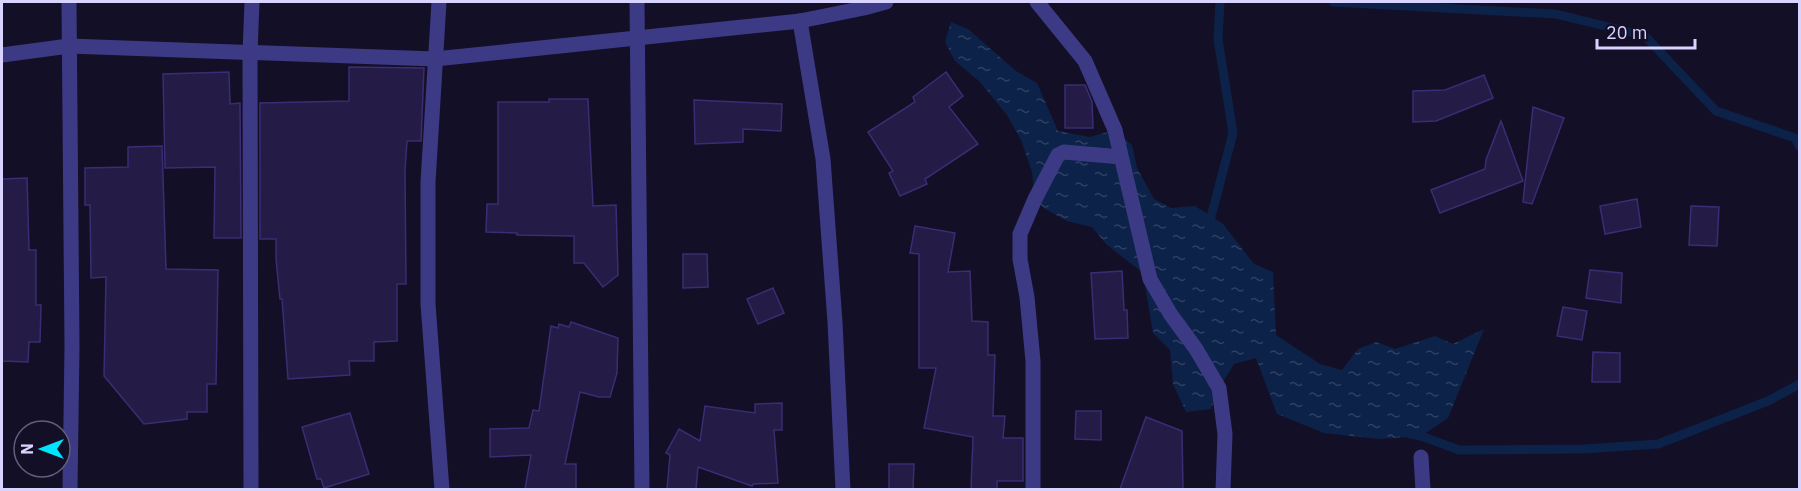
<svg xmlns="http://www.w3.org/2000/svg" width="1801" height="491" viewBox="0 0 1801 491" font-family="'IBM Plex Sans',sans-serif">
<defs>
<pattern id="water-ripples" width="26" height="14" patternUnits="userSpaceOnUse" patternTransform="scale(1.5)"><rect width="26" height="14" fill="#0c2248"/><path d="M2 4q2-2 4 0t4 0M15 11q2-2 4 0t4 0" fill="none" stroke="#2f4163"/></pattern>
</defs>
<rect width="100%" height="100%" fill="#130f26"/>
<polygon fill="url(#water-ripples)" points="951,22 968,29 1016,71 1037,83 1058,131 1090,137 1115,130 1132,145 1137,168 1154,199 1171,208 1195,206 1223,224 1254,264 1273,272 1276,335 1320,364 1342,370 1358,349 1376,342 1395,349 1435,336 1453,344 1484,329 1448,418 1421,436 1379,439 1324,433 1277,414 1256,358 1234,364 1219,388 1211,409 1186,412 1173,384 1170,350 1153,333 1143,273 1106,244 1092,227 1067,221 1045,209 1035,199 1032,172 1021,140 1007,115 980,82 955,61 945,42"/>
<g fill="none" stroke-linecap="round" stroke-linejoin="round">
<g stroke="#0c2248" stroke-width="9">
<polyline points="1333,2 1556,14 1645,36 1716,111 1795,138 1800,147"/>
<polyline points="1210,228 1211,217 1233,133 1218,39 1220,2"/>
<polyline points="1410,434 1421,436 1459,450 1584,449 1658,444 1768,401 1800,384"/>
</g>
</g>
<g fill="#241b47" stroke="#3b2d73" stroke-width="1.5">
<polygon points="349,67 424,68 421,141 407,141 405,171 406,284 397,284 397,341 374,342 374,361 349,361 350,375 288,379 282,299 280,299 276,259 276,239 260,239 260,103 349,101"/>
<polygon points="229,72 230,104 240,103 241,238 214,238 215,167 165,168 163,74"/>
<polygon points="946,72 963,96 949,107 978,144 925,179 927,184 900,196 889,173 893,171 868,132 915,102 913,97"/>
<polygon points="1484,75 1493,98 1436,121 1413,122 1413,91 1445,90"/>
<polygon points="1065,85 1085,85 1092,102 1093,128 1065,128"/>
<polygon points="549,99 588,99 593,206 616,205 618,275 603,287 584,263 574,263 574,236 517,235 517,233 486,232 487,204 498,204 498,102 549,102"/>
<polygon points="694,100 782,104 781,131 743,129 743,142 695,144"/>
<polygon points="1533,107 1564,118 1532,204 1523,202"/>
<polygon points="1501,121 1523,181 1440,213 1431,190 1485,169 1486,160"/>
<polygon points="162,146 166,269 218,270 216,384 207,384 207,412 187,412 187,419 144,424 104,376 106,277 91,278 90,205 85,205 85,168 128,167 128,147"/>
<polygon points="27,178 29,250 36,250 36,305 41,305 40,342 29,342 28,362 2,361 2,179"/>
<polygon points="1637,199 1641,227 1605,234 1600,206"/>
<polygon points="1691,206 1719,207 1717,246 1689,245"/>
<polygon points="915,226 955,233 948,272 970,271 972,321 988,322 988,355 995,355 993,416 1005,416 1003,438 1023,438 1023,481 997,481 997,489 971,489 973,437 924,428 936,368 919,368 919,254 910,253"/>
<polygon points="683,254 707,254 708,287 683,288"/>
<polygon points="1590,270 1622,273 1621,303 1586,298"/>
<polygon points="1122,271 1124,310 1127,310 1128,338 1095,339 1091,273"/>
<polygon points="773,288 784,313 758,324 747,299"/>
<polygon points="1563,307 1587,311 1582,340 1557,336"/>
<polygon points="571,322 618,338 617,373 610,397 599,397 580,392 565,464 576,464 576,489 525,489 531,455 490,457 490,429 529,428 533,410 539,411 551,326 558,328 559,324 569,327"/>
<polygon points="1593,352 1620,353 1620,382 1592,382"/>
<polygon points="782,403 782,430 774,430 778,483 753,484 752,486 698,467 696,489 667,489 670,455 666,453 679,429 700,441 705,406 755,413 755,404"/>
<polygon points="1076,411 1101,411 1101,440 1075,439"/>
<polygon points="350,413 369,474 324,488 321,479 317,479 302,427"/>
<polygon points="1146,417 1182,431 1183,489 1120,489"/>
<polygon points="889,464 914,464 913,489 889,489"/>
</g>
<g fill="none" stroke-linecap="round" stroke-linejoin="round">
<g stroke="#3d3a85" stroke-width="15">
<polyline points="69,2 72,346 70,490"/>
<polyline points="439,2 428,182 428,304 442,490"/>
<polyline points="637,2 642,490"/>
<polyline points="1037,2 1085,61 1115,130 1150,279 1171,315 1196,349 1219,388 1225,434 1223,490"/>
<polyline points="800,21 823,159 835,322 843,490"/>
<polyline points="2,55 69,46 435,59 800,21 864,8 886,2"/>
<polyline points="1421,457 1423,490"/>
<polyline points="251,490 250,52 252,2"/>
<polyline points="1033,490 1033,361 1027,297 1020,259 1020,234 1035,199 1058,155 1064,152 1121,157"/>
</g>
</g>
<rect width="1801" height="491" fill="none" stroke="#d9d4ff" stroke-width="6"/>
<g transform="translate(42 449) rotate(270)"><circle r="28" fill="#130f26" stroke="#625e7d" stroke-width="1.5"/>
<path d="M0-4.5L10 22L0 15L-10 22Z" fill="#00e5ff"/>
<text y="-9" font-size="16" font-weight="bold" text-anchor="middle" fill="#d9d4ff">N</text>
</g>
<path d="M1597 39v9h98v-9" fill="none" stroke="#d9d4ff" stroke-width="3"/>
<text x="1606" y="39" font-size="18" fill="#d9d4ff" stroke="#130f26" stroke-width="4.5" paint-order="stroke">20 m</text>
</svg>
